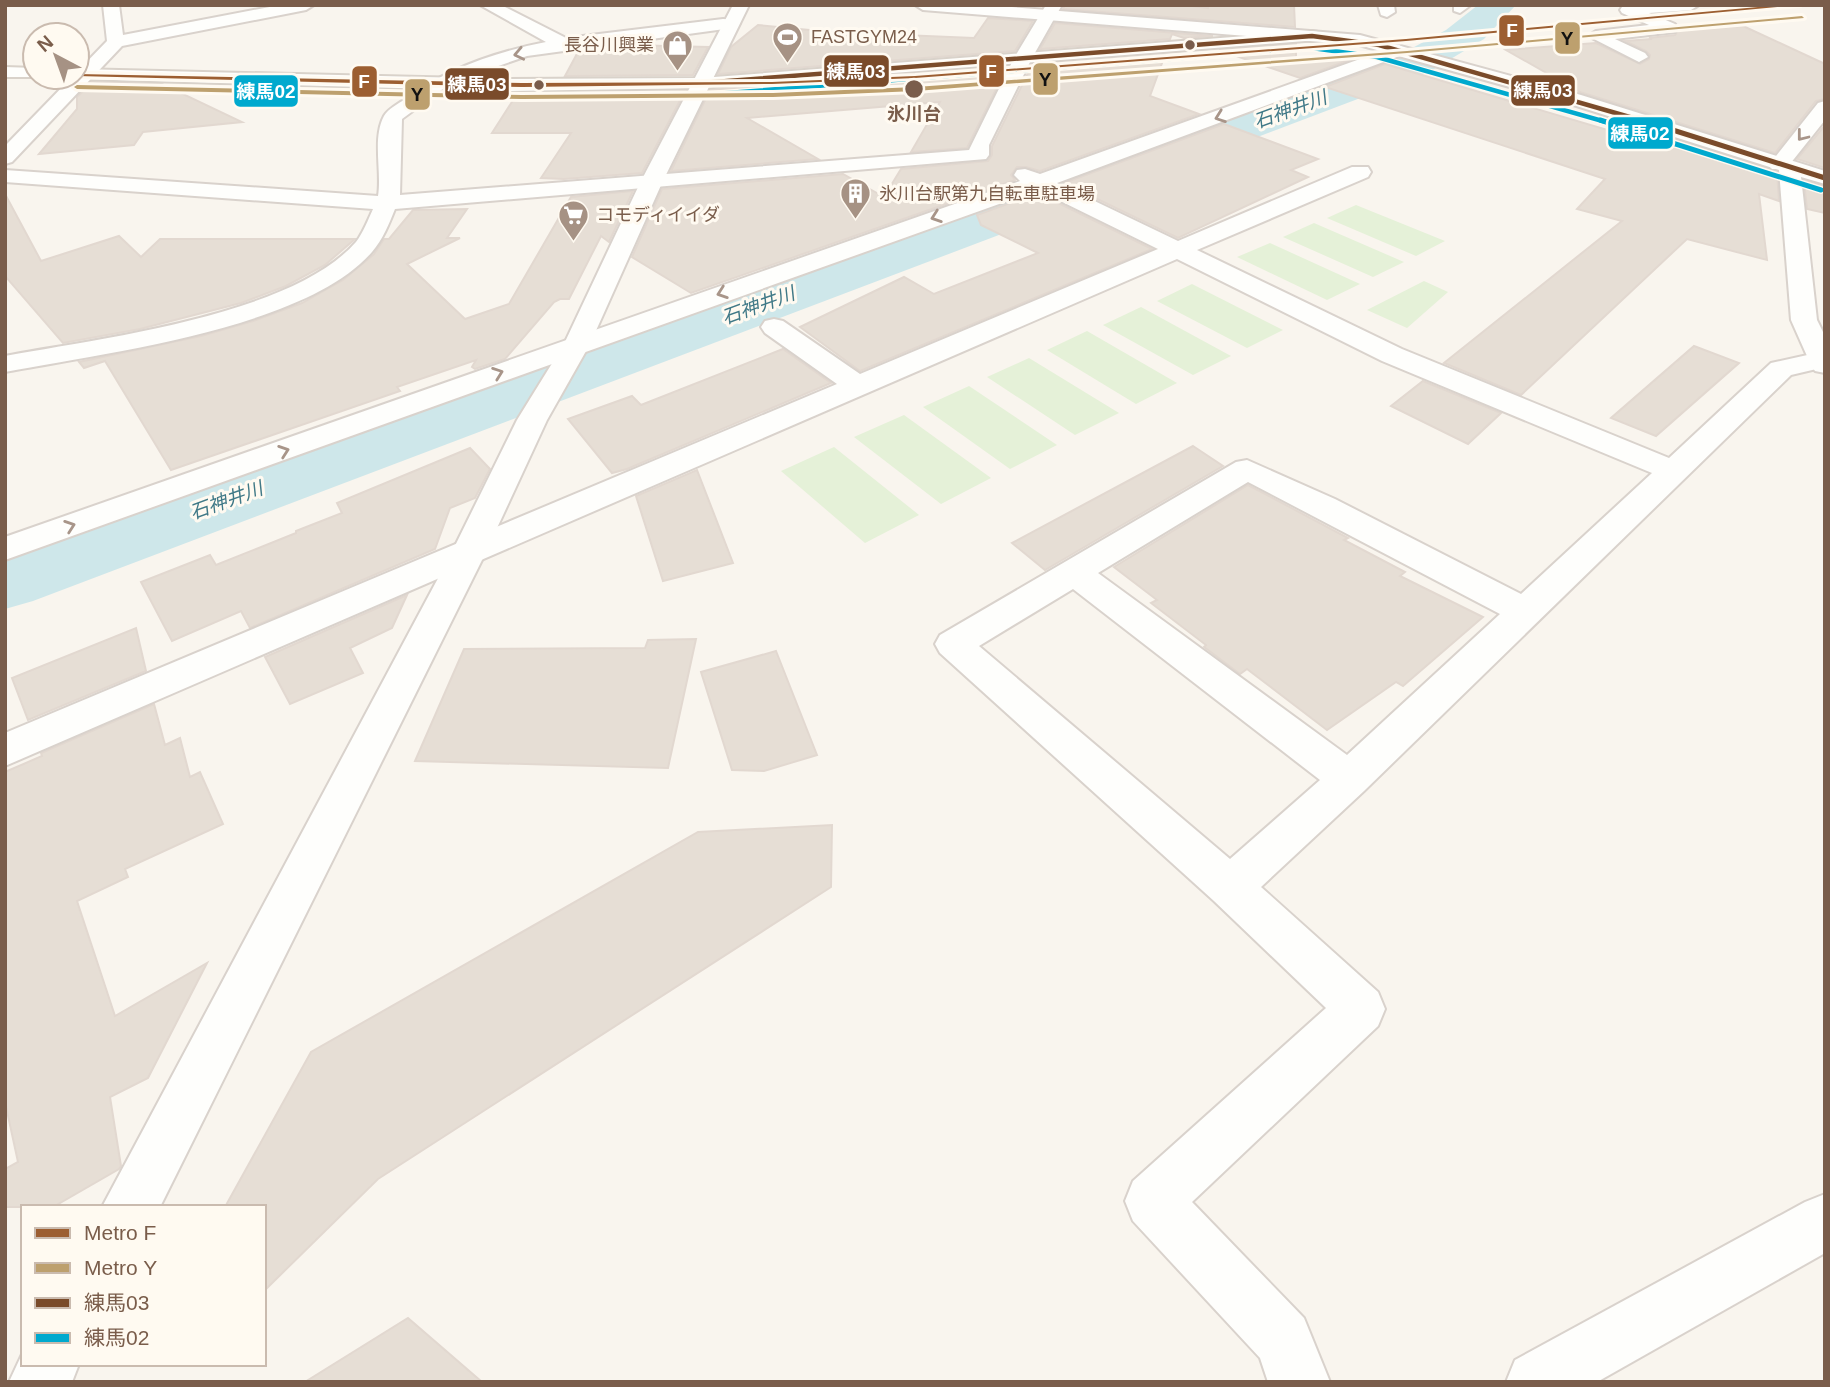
<svg xmlns="http://www.w3.org/2000/svg" width="1830" height="1387" viewBox="0 0 1830 1387" font-family="Helvetica,'Noto Sans JP',sans-serif">
<rect width="100%" height="100%" fill="#f9f5ee"/>
<g fill="#e5f1d8">
<polygon points="1356,205 1445,241 1416,256 1327,218"/>
<polygon points="1314,223 1404,262 1373,277 1283,237"/>
<polygon points="1270,243 1360,284 1327,300 1237,257"/>
<polygon points="1424,281 1448,292 1407,328 1367,310"/>
<polygon points="1192,284 1283,330 1247,348 1157,301"/>
<polygon points="1141,307 1231,356 1193,375 1103,325"/>
<polygon points="1087,331 1177,383 1136,404 1047,350"/>
<polygon points="1029,358 1119,413 1075,435 987,377"/>
<polygon points="969,386 1057,445 1010,469 923,407"/>
<polygon points="904,415 991,478 941,504 854,437"/>
<polygon points="834,447 919,515 865,543 781,471"/>
</g>
<g fill="none" stroke-linecap="round" stroke-linejoin="round">
<polygon fill="#cee7ea" fill-rule="evenodd" points="1478,5 1516,5 1484,39 1429,72 33,601 5,609 5,553 1401,54 1446,30"/>
</g>
<g fill="#e6ded5" stroke="#e2d8d0" stroke-width="2">
<polygon points="1065,5 1183,5 1208,8 1208,5 1294,5 1295,27 1063,9"/>
<polygon points="988,18 1033,21 1015,51 718,74 731,47 758,25 831,32 974,38"/>
<polygon points="1055,23 1213,36 1184,38 1172,34 1170,39 1040,49"/>
<polygon points="1743,26 1825,64 1825,99 1816,101 1775,153 1580,92 1506,50 1596,43 1640,64 1649,59 1650,55 1646,51 1625,41 1652,39 1649,38 1675,35 1678,31"/>
<polygon points="1296,44 1296,62 1358,57 1300,78 1219,50"/>
<polygon points="625,45 708,47 693,75 565,76 578,52"/>
<polygon points="1165,55 1150,96 1199,114 1040,171 1026,167 1017,167 1011,175 1015,180 691,293 632,257 662,189 843,174 884,197 901,169 988,161 992,155 992,146 1032,65"/>
<polygon points="1385,64 1631,137 1635,127 1777,172 1779,201 1759,194 1767,260 1687,239 1521,395 1444,363 1622,221 1577,209 1605,179 1325,87"/>
<polygon points="1007,67 967,148 911,152 940,102 747,118 818,159 671,171 710,90"/>
<polygon points="91,82 162,84 242,122 143,132 134,145 39,154 77,109 77,97"/>
<polygon points="685,91 642,173 564,179 541,178 571,133 492,133 517,94"/>
<polygon points="1224,124 1318,159 1291,170 1308,177 1178,238 1064,183"/>
<polygon points="1825,125 1825,168 1797,159"/>
<polygon points="1804,181 1825,186 1825,213 1807,209"/>
<polygon points="633,191 609,242 601,236 569,299 560,299 554,302 505,359 475,369 472,367 476,360 397,387 400,391 171,470 105,361 84,368 79,362 201,336 253,321 302,303 343,280 374,254 384,239 389,239 413,210 467,209 447,238 460,238 407,264 465,319 509,304 571,197"/>
<polygon points="1038,193 1152,249 860,371 800,327 904,277 934,294 1038,253 981,225 977,215"/>
<polygon points="5,194 41,261 119,236 141,257 160,239 355,239 325,265 286,286 241,303 140,329 63,343 5,276"/>
<polygon points="1694,346 1739,363 1656,436 1611,418"/>
<polygon points="783,349 831,383 627,469 612,473 568,419 632,396 641,405"/>
<polygon points="1423,381 1501,413 1468,444 1391,406"/>
<polygon points="1193,446 1223,466 1064,559 1045,570 1012,543"/>
<polygon points="470,448 490,469 475,498 450,508 435,549 250,628 241,611 172,641 141,582 210,555 216,565 296,533 296,531 342,513 337,503"/>
<polygon points="697,470 733,563 663,581 636,496"/>
<polygon points="1248,485 1348,538 1344,540 1405,572 1400,576 1483,617 1403,686 1396,682 1327,730 1247,669 1240,674 1204,647 1206,645 1151,603 1157,600 1114,567"/>
<polygon points="407,595 392,628 350,648 363,673 290,704 265,657"/>
<polygon points="136,628 146,671 28,720 12,678"/>
<polygon points="696,639 668,768 415,761 464,649 645,648 648,640"/>
<polygon points="776,651 817,755 764,771 732,770 701,672"/>
<polygon points="154,704 165,745 180,738 190,777 200,772 223,824 125,869 128,877 77,901 115,1016 207,963 148,1078 110,1097 121,1166 119,1169 53,1207 5,1207 5,1169 18,1162 5,1102 5,772 42,756 41,753"/>
<polygon points="832,825 831,887 378,1179 264,1291 264,1207 225,1207 311,1052 698,832"/>
<polygon points="408,1318 482,1382 305,1382"/>
</g>
<g fill="none" stroke-linecap="round" stroke-linejoin="round">
<defs>
<g id="minor">
<polygon points="103,5 119,5 123,35 280,5 314,5 306,10 122,46 12,162 5,164 5,146 72,77 77,77 77,72 107,41"/>
<path d="M480 5H501L566 38 723 19 738 20 740 23 732 28 527 56 478 73 454 87 444 88 402 119 400 195 969 150 1014 58 1046 5H1062L1032 58 989 145V155L986 159 395 209C389 224 383 239 372 252 305 329 104 353 5 372V356C100 338 291 316 356 242 363 233 368 220 373 209L5 182V170L378 196C382 172 372 138 384 116 388 109 398 104 405 99 446 69 495 52 546 42Z"/>
<polygon points="1378,5 1394,5 1395,12 1387,17 1381,15"/>
<polygon points="1454,5 1471,5 1460,13 1454,11"/>
<polygon points="1628,5 1631,6 1699,5 1691,10 1649,13 1675,24 1677,28 1675,32 1615,39 1645,53 1648,57 1639,62 1588,36 1596,31 1649,25 1622,13 1620,10 1622,7"/>
<path d="M1399 45 1408 50 1405 54 1057 183 1178 241 1352 167H1368L1371 172 1368 177 1197 250 1402 349 1669 458 1771 363 1821 352 1825 353V367L1791 375 1364 791 1261 887 1378 992 1385 1009 1378 1026 1192 1202 1304 1318 1330 1382H1268L1260 1358 1133 1221 1125 1201 1133 1181 1326 1008 1214 901 940 653 935 644 940 635 1236 462 1247 460 1335 499 1521 594 1652 473 1382 361 1177 259 5 766V733L837 384 765 333 761 327 765 321 774 319 783 321 860 374 1158 249 1038 190 5 560V537L1020 181 1014 175 1017 170 1025 169 1040 174ZM1248 482 1500 614 1347 755 1098 573ZM1073 589 1320 780 1230 859 979 646Z"/>
<polygon points="1825,101 1825,120 1786,169 1772,169 1768,165 1772,161 1818,103"/>
<polygon points="1825,1194 1825,1253 1597,1382 1506,1382 1515,1360 1805,1202"/>
</g>
<g id="tertiary">
<polygon points="733,5 749,5 662,183 590,344 547,420 485,554 160,1207 102,1207 451,554 517,420 564,344 640,183"/>
<polygon points="915,5 986,5 1360,35 1581,95 1825,171 1825,184 1801,177 1817,320 1825,336 1825,373 1815,371 1811,365 1791,320 1779,170 1567,103 1359,45 923,10"/>
<polygon points="23,1352 23,1364 79,1364 72,1382 9,1382"/>
</g>
<g id="secondary">
<polygon points="1312,31 1318,32 1320,36 1318,40 701,88 507,91 77,79 70,77 77,77 77,69 507,79 701,78"/>
<polygon points="5,67 35,68 35,77 41,77 5,77"/>
</g>
</defs>
<use href="#minor" stroke="#d9d2cc" stroke-width="4"/>
<use href="#tertiary" stroke="#d9d2cc" stroke-width="4"/>
<use href="#secondary" stroke="#d9d2ca" stroke-width="4"/>
<use href="#minor" fill="#fefefc" fill-rule="evenodd"/>
<use href="#tertiary" fill="#fefefc" fill-rule="evenodd"/>
<use href="#secondary" fill="#fefefc" fill-rule="evenodd"/>
<defs>
<polyline id="bus-1-far1" points="77,74 507,85 701,83 1312,36 1379,45 1647,122"/>
<polyline id="bus-1" points="1641,120 1825,178"/>
<polyline id="bus-2-far1" points="77,86 507,97 701,95 1312,48 1377,57 1606,122"/>
<polyline id="bus-2" points="1600,120 1821,190"/>
</defs>
<use href="#bus-1-far1" stroke="#fffaf1" stroke-width="7"/>
<use href="#bus-1" stroke="#fffaf1" stroke-width="8"/>
<use href="#bus-2-far1" stroke="#fffaf1" stroke-width="7"/>
<use href="#bus-2" stroke="#fffaf1" stroke-width="8"/>
<use href="#bus-1-far1" stroke="#7a4b2a" stroke-width="4.5"/>
<use href="#bus-1" stroke="#7a4b2a" stroke-width="5"/>
<use href="#bus-2-far1" stroke="#00a9ce" stroke-width="4.5"/>
<use href="#bus-2" stroke="#00a9ce" stroke-width="5"/>
<defs>
<polygon id="metro-1" points="1781,5 1800,5 1406,41 915,78 772,84 522,87 77,76 77,74 522,83 772,82 915,76 1406,39"/>
<polygon id="metro-2" points="1802,16 1804,18 1407,53 916,91 773,97 522,99 77,89 74,87 77,85 522,95 773,93 916,87 1407,51"/>
</defs>
<use href="#metro-1" stroke="#fffaf1" stroke-width="6"/>
<use href="#metro-2" stroke="#fffaf1" stroke-width="6"/>
<use href="#metro-1" fill="#9c5e31" fill-rule="evenodd"/>
<use href="#metro-2" fill="#bda06e" fill-rule="evenodd"/>
</g>
<defs><path id="oneway-chevron" d="M-2-3.5L2.5 0L-2 3.5" fill="none" stroke-width="1.6" stroke-linecap="round" stroke-linejoin="round" transform="scale(1.75)"/></defs>
<g stroke="#a89589">
<use href="#oneway-chevron" transform="translate(519 54) rotate(168)"/>
<use href="#oneway-chevron" transform="translate(1220 117) rotate(160)"/>
<use href="#oneway-chevron" transform="translate(1802 136) rotate(128)"/>
<use href="#oneway-chevron" transform="translate(936 217) rotate(161)"/>
<use href="#oneway-chevron" transform="translate(722 293) rotate(161)"/>
<use href="#oneway-chevron" transform="translate(498 373) rotate(-20)"/>
<use href="#oneway-chevron" transform="translate(284 451) rotate(-19)"/>
<use href="#oneway-chevron" transform="translate(70 526) rotate(-19)"/>
</g>
<defs>
<symbol id="stadium-pin" viewBox="-11 -11 22 30"><path d="M0 17L-7.5 6A9.5 9.5 0 1 1 7.5 6Z" fill="#a69284" stroke="#fffaf1"/><path d="M0-5a6.5 5 0 1 0 0 10a6.5 5 0 1 0 0-10ZM-3.5-1.8h7v3.6h-7Z" fill="#fff"/></symbol>
<symbol id="shop-pin" viewBox="-11 -11 22 30"><path d="M0 17L-7.5 6A9.5 9.5 0 1 1 7.5 6Z" fill="#a69284" stroke="#fffaf1"/><path d="M-5-2.5h2.3a2.7 3.5 0 0 1 5.4 0H5L5.5 6h-11ZM-1.5-2.5h3a1.5 2.3 0 0 0-3 0Z" fill="#fff"/></symbol>
<symbol id="building-pin" viewBox="-11 -11 22 30"><path d="M0 17L-7.5 6A9.5 9.5 0 1 1 7.5 6Z" fill="#a69284" stroke="#fffaf1"/><path d="M-4-6H4V6H1V3H-1V6H-4ZM-2.5-4.3h1.7v1.8h-1.7ZM.8-4.3h1.7v1.8H.8ZM-2.5-1h1.7V.8h-1.7ZM.8-1h1.7V.8H.8Z" fill="#fff"/></symbol>
<symbol id="supermarket-pin" viewBox="-11 -11 22 30"><path d="M0 17L-7.5 6A9.5 9.5 0 1 1 7.5 6Z" fill="#a69284" stroke="#fffaf1"/><path d="M-6-5.5h2.5l.6 2H6L4.5 2H-2.5L-4.4-4H-6ZM-1.5 3.2a1.3 1.3 0 1 0 .1 0ZM3 3.2a1.3 1.3 0 1 0 .1 0Z" fill="#fff"/></symbol>
</defs>
<g fill-rule="evenodd">
<use href="#stadium-pin" x="770" y="20" width="35" height="47"/>
<use href="#shop-pin" x="660" y="28" width="35" height="47"/>
<use href="#building-pin" x="838" y="176" width="35" height="47"/>
<use href="#supermarket-pin" x="556" y="198" width="35" height="47"/>
</g>
<g fill="#7a5d4b" stroke="#fffaf1" stroke-width="2.5">
<circle cx="1190" cy="45" r="6"/>
<circle cx="539" cy="85" r="6"/>
<circle cx="914" cy="89" r="10"/>
</g>
<g text-anchor="middle" stroke-width="6" stroke-linejoin="round" paint-order="stroke">
<g font-size="18" fill="#7a5d4b" stroke="#fffaf1" text-anchor="start">
<text x="811" y="43">FASTGYM24</text>
<text x="654" y="51" text-anchor="end">長谷川興業</text>
<text x="879" y="200">氷川台駅第九自転車駐車場</text>
<text x="596" y="221">コモディイイダ</text>
</g>
<g font-size="18" font-weight="bold" fill="#7a5d4b" stroke="#fffaf1">
<text x="914" y="120">氷川台</text>
</g>
<g font-size="19" font-style="italic" fill="#407987" stroke="#fffaf1">
<text transform="translate(1290 109) rotate(-20)" y="7">石神井川</text>
<text transform="translate(758 305) rotate(-20)" y="7">石神井川</text>
<text transform="translate(226 500) rotate(-20)" y="7">石神井川</text>
</g>
</g>
<g stroke="#fffaf1" stroke-width="2.5">
<rect x="1498" y="14" width="27" height="33" rx="7" fill="#9c5e31"/>
<rect x="1554" y="21" width="27" height="34" rx="7" fill="#bda06e"/>
<rect x="823" y="54" width="67" height="34" rx="7" fill="#7a4b2a"/>
<rect x="978" y="54" width="27" height="34" rx="7" fill="#9c5e31"/>
<rect x="1032" y="62" width="27" height="34" rx="7" fill="#bda06e"/>
<rect x="351" y="65" width="27" height="33" rx="7" fill="#9c5e31"/>
<rect x="444" y="67" width="66" height="34" rx="7" fill="#7a4b2a"/>
<rect x="1510" y="74" width="66" height="33" rx="7" fill="#7a4b2a"/>
<rect x="233" y="74" width="66" height="34" rx="7" fill="#00a9ce"/>
<rect x="404" y="78" width="27" height="33" rx="7" fill="#bda06e"/>
<rect x="1607" y="116" width="67" height="34" rx="7" fill="#00a9ce"/>
</g>
<g font-size="19" text-anchor="middle" font-weight="bold" fill="#fff">
<text x="1512" y="37">F</text>
<text x="856" y="78">練馬03</text>
<text x="991" y="78">F</text>
<text x="364" y="88">F</text>
<text x="477" y="91">練馬03</text>
<text x="1543" y="97">練馬03</text>
<text x="266" y="98">練馬02</text>
<text x="1640" y="140">練馬02</text>
</g>
<g font-size="19" text-anchor="middle" font-weight="bold" fill="#111">
<text x="1567" y="45">Y</text>
<text x="1045" y="86">Y</text>
<text x="417" y="101">Y</text>
</g>
<rect width="1830" height="1387" fill="none" stroke="#7a5d4b" stroke-width="14"/>
<rect x="21" y="1205" width="245" height="161" fill="#fffaf1" stroke="#cabbaf" stroke-width="2"/>
<rect x="35" y="1228" width="35" height="10" fill="#9c5e31" stroke="#cabbaf" stroke-width="2"/>
<text x="84" y="1240" font-size="21" fill="#7a5d4b">Metro F</text>
<rect x="35" y="1263" width="35" height="10" fill="#bda06e" stroke="#cabbaf" stroke-width="2"/>
<text x="84" y="1275" font-size="21" fill="#7a5d4b">Metro Y</text>
<rect x="35" y="1298" width="35" height="10" fill="#7a4b2a" stroke="#cabbaf" stroke-width="2"/>
<text x="84" y="1310" font-size="21" fill="#7a5d4b">練馬03</text>
<rect x="35" y="1333" width="35" height="10" fill="#00a9ce" stroke="#cabbaf" stroke-width="2"/>
<text x="84" y="1345" font-size="21" fill="#7a5d4b">練馬02</text>
<g transform="translate(56 56) rotate(319)"><circle r="33" fill="#fffaf1" stroke="#cabbaf" stroke-width="2"/>
<path d="M0-5L12 26L0 18L-12 26Z" fill="#a69284"/>
<text y="-10" font-size="19" font-weight="bold" text-anchor="middle" fill="#7a5d4b">N</text>
</g>
</svg>
